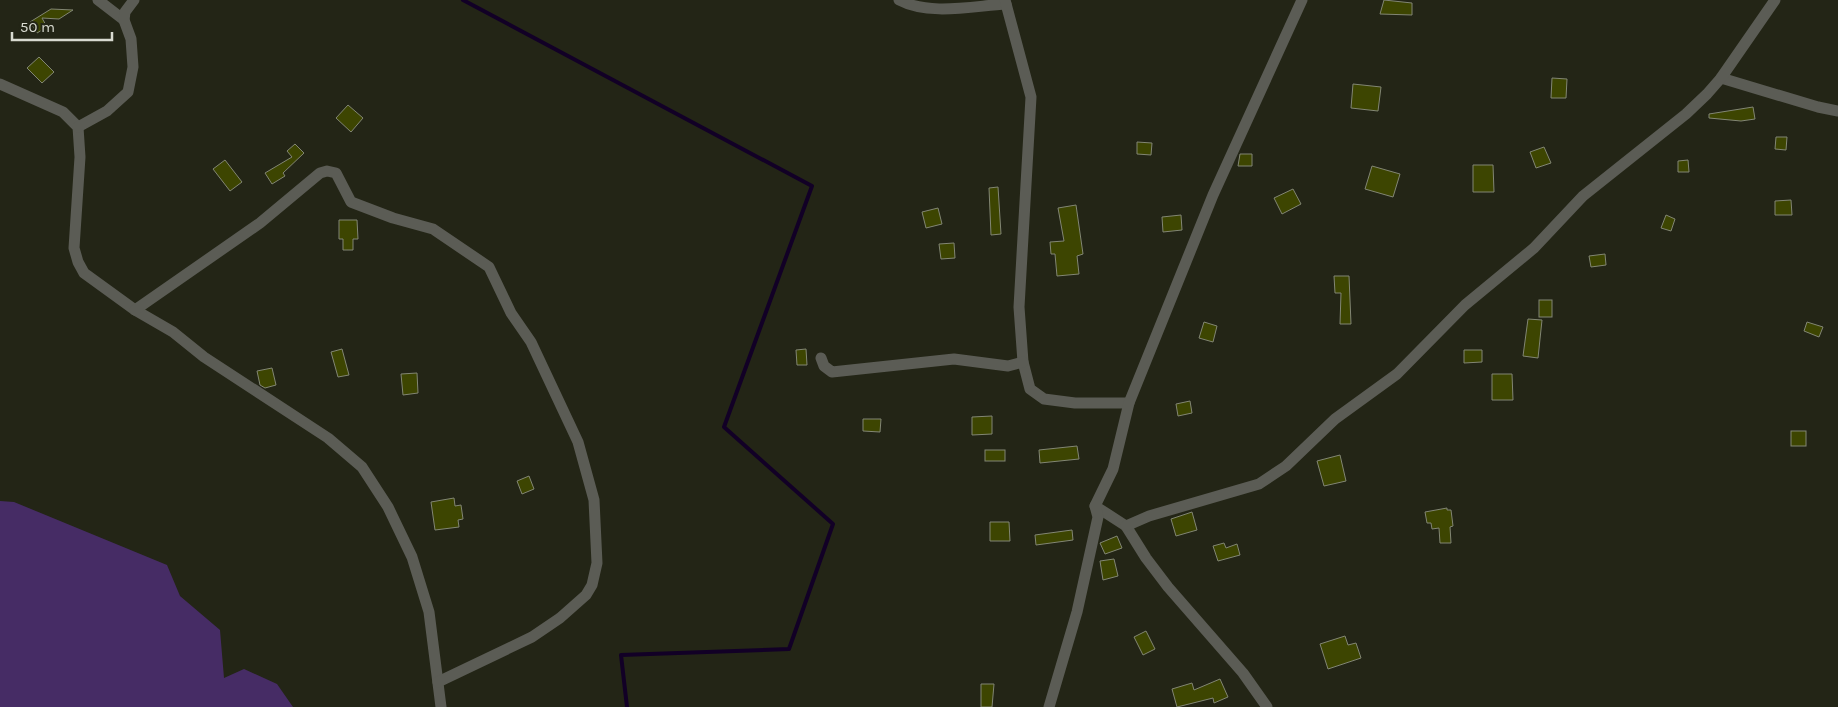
<svg xmlns="http://www.w3.org/2000/svg" width="1838" height="707" viewBox="0 0 1838 707" font-family="Karla,sans-serif">
<rect width="100%" height="100%" fill="#232516"/>
<polygon fill="#462c65" points="0,501 14,502 167,565 180,596 220,630 224,678 244,669 277,684 293,707 0,707"/>
<g fill="none" stroke-linecap="round" stroke-linejoin="round">
<polyline stroke="#120026" stroke-width="4" points="463,0 812,186 724,427 833,524 789,649 621,655 627,707"/>
</g>
<g fill="#3d4501" stroke="#828674">
<polygon points="1384,0 1412,3 1412,15 1380,14"/>
<polygon points="51,9 73,10 59,19 42,18 47,27 37,33 30,22"/>
<polygon points="39,57 54,72 42,83 27,68"/>
<polygon points="1552,78 1567,79 1566,98 1551,98"/>
<polygon points="1353,84 1381,87 1378,111 1351,108"/>
<polygon points="348,105 363,118 351,132 336,118"/>
<polygon points="1753,107 1755,119 1741,121 1709,118 1709,114"/>
<polygon points="1776,137 1787,137 1786,150 1775,149"/>
<polygon points="1137,142 1152,143 1151,155 1137,154"/>
<polygon points="295,144 304,153 283,173 285,176 272,184 265,173 292,157 287,151"/>
<polygon points="1544,147 1551,163 1536,168 1530,152"/>
<polygon points="1240,154 1252,154 1252,166 1238,166"/>
<polygon points="225,160 242,182 230,191 213,169"/>
<polygon points="1688,160 1689,172 1678,172 1678,161"/>
<polygon points="1473,165 1493,165 1494,192 1473,192"/>
<polygon points="1372,166 1400,174 1393,197 1365,189"/>
<polygon points="998,187 1001,234 991,235 989,188"/>
<polygon points="1293,189 1301,204 1282,214 1274,198"/>
<polygon points="1791,200 1792,215 1775,215 1775,201"/>
<polygon points="1076,205 1083,254 1077,256 1079,274 1057,276 1055,254 1051,254 1050,242 1064,241 1058,208"/>
<polygon points="938,208 942,224 926,228 922,212"/>
<polygon points="1181,215 1182,230 1163,232 1162,217"/>
<polygon points="1666,215 1675,219 1671,231 1661,228"/>
<polygon points="339,220 357,220 358,239 353,239 353,250 343,250 343,239 339,239"/>
<polygon points="954,243 955,258 941,259 939,244"/>
<polygon points="1605,254 1606,265 1591,267 1589,256"/>
<polygon points="1334,276 1349,276 1351,324 1340,324 1341,293 1335,293"/>
<rect x="1539" y="300" width="13" height="17"/>
<polygon points="1528,319 1542,320 1538,358 1523,356"/>
<polygon points="1204,322 1217,326 1213,342 1199,338"/>
<polygon points="1807,322 1823,327 1819,337 1804,331"/>
<polygon points="342,349 349,375 338,377 331,352"/>
<polygon points="806,349 807,365 797,365 796,350"/>
<polygon points="1464,350 1482,350 1482,362 1464,363"/>
<polygon points="272,368 276,385 265,388 260,385 257,371"/>
<polygon points="417,373 418,393 403,395 401,374"/>
<polygon points="1492,374 1512,374 1513,400 1492,400"/>
<polygon points="1190,401 1192,413 1178,416 1176,404"/>
<polygon points="992,416 992,434 972,435 972,417"/>
<polygon points="863,419 881,419 880,432 863,431"/>
<rect x="1791" y="431" width="15" height="15"/>
<polygon points="1077,446 1079,459 1040,463 1039,450"/>
<rect x="985" y="450" width="20" height="11"/>
<polygon points="1340,455 1346,481 1324,486 1317,461"/>
<polygon points="529,476 534,489 522,494 517,481"/>
<polygon points="454,498 455,506 461,505 463,519 458,520 459,527 435,530 431,502"/>
<polygon points="1447,508 1447,510 1451,510 1453,526 1450,527 1451,543 1440,543 1439,528 1432,529 1431,523 1427,523 1425,512"/>
<polygon points="1192,512 1197,530 1176,536 1171,519"/>
<polygon points="990,522 1009,522 1010,541 990,541"/>
<polygon points="1072,530 1073,540 1036,545 1035,535"/>
<polygon points="1117,536 1122,548 1105,554 1100,543"/>
<polygon points="1224,543 1226,548 1237,544 1240,555 1218,561 1213,546"/>
<polygon points="1114,559 1118,576 1103,580 1100,561"/>
<polygon points="1146,631 1155,649 1143,655 1134,637"/>
<polygon points="1345,636 1348,645 1356,643 1361,658 1328,669 1320,644"/>
<polygon points="1220,679 1228,697 1214,703 1213,698 1177,707 1172,689 1192,683 1194,690"/>
<polygon points="981,684 994,684 992,707 981,707"/>
</g>
<g fill="none" stroke-linecap="round" stroke-linejoin="round">
<g stroke="#5b5c55" stroke-width="11">
<polyline points="98,0 124,20"/>
<path d="M899 0C929 16 973 6 1006 4"/>
<polyline points="1005,0 1031,97 1019,307 1023,362 1030,389 1044,399 1075,403 1129,403"/>
<polyline points="1721,78 1818,107 1838,111"/>
<polyline points="0,84 63,112 78,127 80,157 74,248 78,262 84,273 135,310 173,332 204,357 328,438 362,467 388,507 412,557 429,612 441,707"/>
<polyline points="78,127 107,111 128,92 133,67 131,39 124,20 125,12 134,0"/>
<polyline points="135,310 260,223 320,173 327,171 336,173 351,202 393,218 433,229 489,267 511,313 531,342 578,442 594,500 597,563 592,585 586,595 560,618 532,637 438,682"/>
<polyline points="821,358 824,366 832,372 954,359 1008,366 1023,362"/>
<polyline points="1095,506 1126,526 1146,558 1168,587 1243,673 1267,707"/>
<polyline points="1126,526 1149,516 1259,484 1286,466 1335,419 1397,374 1465,305 1534,248 1583,196 1686,114 1707,94 1721,78 1775,0"/>
<polyline points="1049,707 1077,612 1098,517 1095,506 1113,469 1129,403 1213,195 1302,0"/>
</g>
</g>
<path d="M12 32v8h100v-8" fill="none" stroke="#d8dad0" stroke-width="2.5"/>
<text x="20" y="32" font-size="15" fill="#d8dad0" stroke="#232516" stroke-width="4" paint-order="stroke">50 m</text>
</svg>
